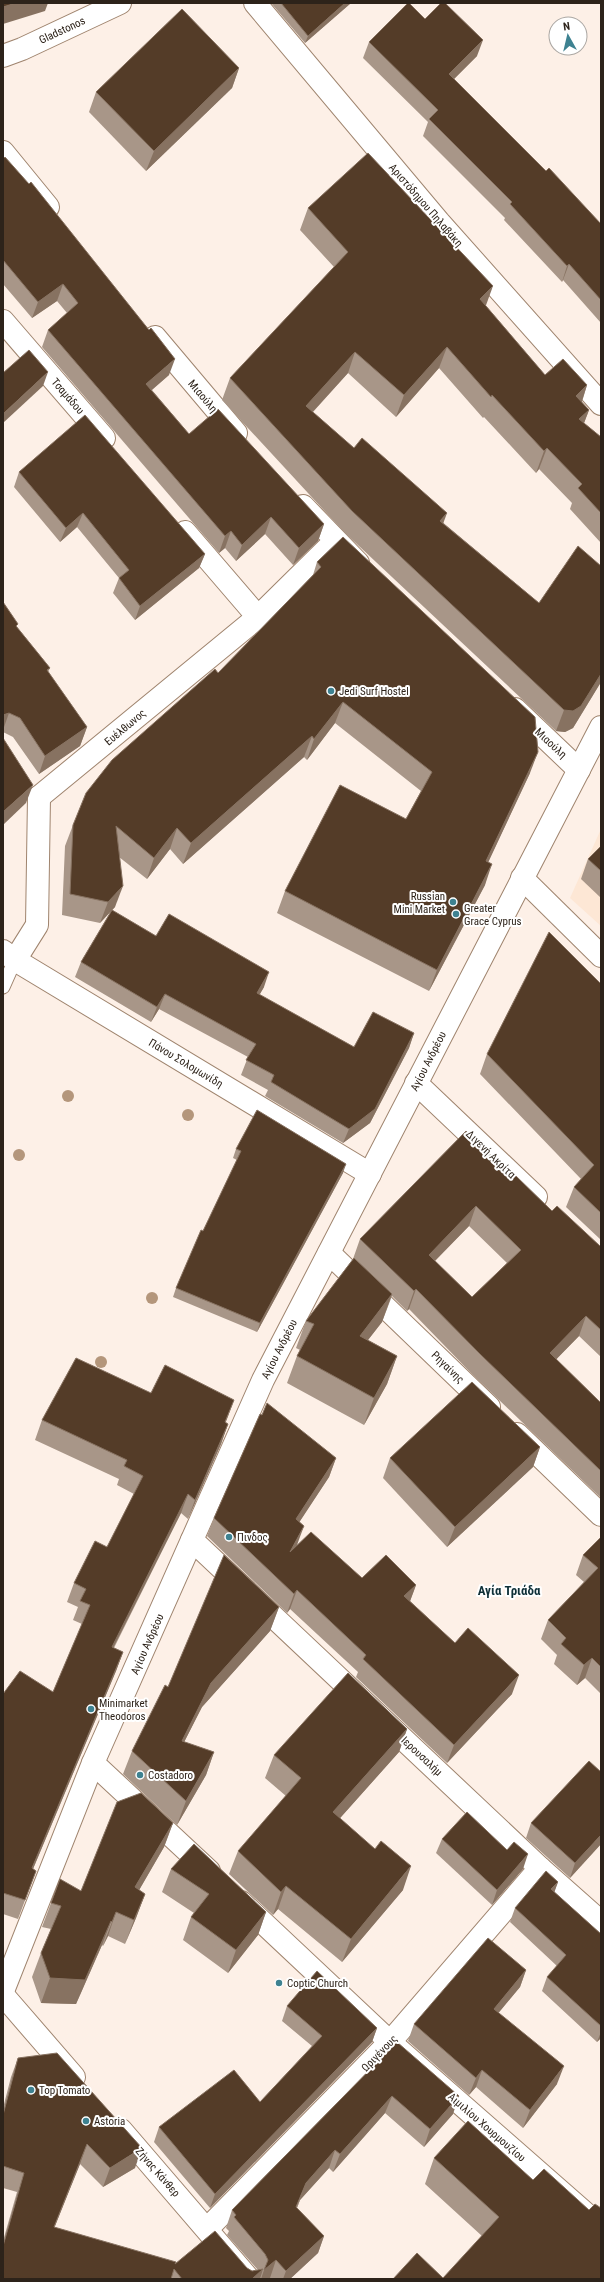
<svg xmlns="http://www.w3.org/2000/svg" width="604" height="2282" viewBox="0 0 604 2282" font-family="'Roboto Condensed',sans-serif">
<rect width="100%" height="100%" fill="#fdf0e7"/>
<polygon fill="#fde7d5" points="601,829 601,926 570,898"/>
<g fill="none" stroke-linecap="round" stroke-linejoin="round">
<defs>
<polyline id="service" points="3,987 15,960"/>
<g id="minor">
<polyline points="255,3 439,222 601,404"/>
<polyline points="3,152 48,207"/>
<polyline points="3,321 104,438"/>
<polyline points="155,337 236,433"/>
<polyline points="303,506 358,563"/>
<polyline points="185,532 258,617"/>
<polyline points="515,709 579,770"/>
<polyline points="39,797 258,617 335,541"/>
<polyline points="522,878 601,956"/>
<polyline points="3,951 15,960 370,1174"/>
<polyline points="15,960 37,925 39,797"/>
<polyline points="416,1083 536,1197"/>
<polyline points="329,1253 489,1407"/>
<polyline points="517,1434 601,1515"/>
<polyline points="192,1540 540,1868 601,1922"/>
<polyline points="93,1763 209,1871"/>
<polyline points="241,1902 390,2042 601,2227"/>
<polyline points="3,1995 74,2077"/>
<polyline points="121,2130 249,2279"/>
<polyline points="207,2229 390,2042 540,1868"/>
</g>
<polyline id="tertiary" points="3,1991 93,1763 263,1380 601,727"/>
<polyline id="secondary" points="3,56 22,49 120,3"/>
</defs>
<use href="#service" stroke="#9f846e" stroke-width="15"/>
<use href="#minor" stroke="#9f846e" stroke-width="24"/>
<use href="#tertiary" stroke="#9f846e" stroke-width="24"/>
<use href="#secondary" stroke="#9f846e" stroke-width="24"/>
<use href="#service" stroke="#fff" stroke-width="13"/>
<use href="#minor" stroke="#fff" stroke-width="22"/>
<use href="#tertiary" stroke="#fff" stroke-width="22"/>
<use href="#secondary" stroke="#fff" stroke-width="22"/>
</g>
<g fill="#b4967b">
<circle cx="68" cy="1096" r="6"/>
<circle cx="188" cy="1115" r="6"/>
<circle cx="19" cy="1155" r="6"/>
<circle cx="152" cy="1298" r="6"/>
<circle cx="101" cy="1362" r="6"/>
</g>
<g fill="#a89688" fill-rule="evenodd">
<polygon points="271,3 351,3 305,43"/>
<polygon points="425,19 477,56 454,79 546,171 601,224 601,323 563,280 562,282 504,220 505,218 423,136 428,122 363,58 369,42"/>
<polygon points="239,68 232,88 146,171 89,112 96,92"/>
<polygon points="3,159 169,375 152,390 189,434 324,524 318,541 293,565 265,534 236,561 225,548 219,553 42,347 48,330 67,313 57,301 32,318 3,284"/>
<polygon points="308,208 486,306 545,375 587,385 582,402 589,410 584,423 601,437 601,543 570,509 572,503 539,469 536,473 484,417 483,418 439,368 396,417 348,373 313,412 354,448 539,603 601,566 601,682 573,728 565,732 556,731 344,532 222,400 230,378 334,267 300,230"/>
<polygon points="19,472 205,554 199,568 135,620 113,593 119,578 77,527 60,542 14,487"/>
<polygon points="317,562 530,773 488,862 485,885 429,991 277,913 285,891 406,819 421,791 335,723 307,760 304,757 183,864 170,849 147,879 119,857 115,907 112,910 156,936 264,987 259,995 354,1047 414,1033 409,1048 370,1123 343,1143 265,1096 268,1090 241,1075 248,1057 159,1009 151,1022 75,977 81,962 111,911 100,923 62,915 65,846 73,825 313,575"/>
<polygon points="3,602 17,627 50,668 48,672 87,727 80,746 39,774 13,737 3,732"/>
<polygon points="601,846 601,898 581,879 588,859"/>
<polygon points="601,984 601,1240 566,1207 574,1187 581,1179 480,1074 487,1054"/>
<polygon points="236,1149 343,1173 257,1332 173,1297 176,1288 237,1160 233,1158"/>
<path d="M513 1177 552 1211 600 1246 601 1247V1357L579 1336 556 1359 601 1403V1498L472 1374 409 1309 407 1311 392 1296 382 1322 368 1340 397 1356 387 1384 364 1425 287 1383 297 1356 300 1350 296 1348 306 1321 353 1259 360 1239ZM469 1226 507 1263 472 1297 435 1261Z"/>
<polygon points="151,1393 228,1424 221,1444 188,1519 181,1513 114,1648 123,1652 116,1671 33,1869 36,1871 18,1919 3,1914 3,1694 53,1692 82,1624 73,1620 78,1607 67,1602 74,1583 107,1547 134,1494 117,1485 119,1479 35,1440 42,1420"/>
<polygon points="540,1447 533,1467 447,1547 383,1478 390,1458"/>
<polygon points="336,1458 329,1477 299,1522 297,1545 362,1578 416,1585 410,1601 455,1643 512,1694 447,1763 356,1677 358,1672 290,1609 287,1613 207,1536 214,1518"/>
<polygon points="601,1537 601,1694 585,1678 577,1685 554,1664 557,1655 541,1639 548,1620 584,1582 576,1575 583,1555"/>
<polygon points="279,1607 270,1631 202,1707 184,1742 214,1752 206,1775 177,1825 123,1774 132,1751 168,1687"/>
<polygon points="407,1729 399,1752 340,1818 403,1890 342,1962 278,1909 273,1915 229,1874 238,1851 286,1796 265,1778 274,1755"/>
<polygon points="173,1823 164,1847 139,1890 145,1894 136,1918 125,1944 108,1936 103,1946 102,1945 76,2004 41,2003 32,1977 41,1953 51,1929 42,1927 51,1903 81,1891"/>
<polygon points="531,1823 601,1844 570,1878 526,1838"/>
<polygon points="442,1839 507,1850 523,1869 492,1905 436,1853"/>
<polygon points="171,1869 266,1912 258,1935 228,1973 183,1940 191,1917 194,1913 162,1892"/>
<polygon points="558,1882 554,1892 601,1934 601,2038 597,2042 542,1991 547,1977 557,1966 510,1922 515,1908"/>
<polygon points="526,1970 520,1987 498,2013 557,2084 523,2128 476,2087 469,2095 408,2041 414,2024"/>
<polygon points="287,2006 377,2028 372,2042 210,2208 154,2142 159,2127 260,2102 312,2046 282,2021"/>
<polygon points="397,2042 453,2114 424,2147 385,2113 333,2172 329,2168 300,2200 297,2208 324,2236 318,2253 290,2279 271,2279 270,2278 268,2279 261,2279 261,2276 260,2279 3,2279 3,2241 17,2192 3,2188 3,2108 11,2077 18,2058 135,2168 103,2187 80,2164 54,2227 175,2264 247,2268 252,2271 258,2270 227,2235 229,2231 226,2228 232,2210"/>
<polygon points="434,2158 533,2180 589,2210 443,2278 482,2236 425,2184"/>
</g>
<g fill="#877261">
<polygon points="16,3 48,3 45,11 3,24 3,7"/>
<polygon points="345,3 351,3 305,43 308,36"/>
<polygon points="483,40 477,56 443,90 449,74"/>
<polygon points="239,68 232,88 146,171 154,151"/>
<polygon points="569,264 563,280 562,282 567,266"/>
<polygon points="63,284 57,301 32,318 38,302"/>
<polygon points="493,286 485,308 480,299"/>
<polygon points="447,347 439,368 396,417 404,395"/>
<polygon points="355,352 348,373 298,428 306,406"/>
<polygon points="175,359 169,375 140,400 146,384"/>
<polygon points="48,372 43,386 3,423 3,414"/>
<polygon points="587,385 580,407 576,396"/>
<polygon points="589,410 581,431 579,419"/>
<polygon points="547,448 539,469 536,473 544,451"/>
<polygon points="83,513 77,527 60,542 66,528"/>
<polygon points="447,513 439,535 440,521"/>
<polygon points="271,517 265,534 236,561 242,545"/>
<polygon points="324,524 318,541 293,565 299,548"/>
<polygon points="231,531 225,548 219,553 225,536"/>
<polygon points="205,554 199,568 135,620 140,606"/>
<polygon points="601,674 601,682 573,728 565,732 556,731 564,710"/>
<polygon points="343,702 335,723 307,760 314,739"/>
<polygon points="9,713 3,730 3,715"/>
<polygon points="87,727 80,746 39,774 45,756"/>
<polygon points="312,736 304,757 183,864 191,843"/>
<polygon points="538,752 530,773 479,882 486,861"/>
<polygon points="33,785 26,803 3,825 3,812"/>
<polygon points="177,828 170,849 147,879 154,858"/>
<polygon points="492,864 485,885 429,991 437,970"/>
<polygon points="123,886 115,907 100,923 108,902"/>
<polygon points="269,972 264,987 252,1008 257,993"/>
<polygon points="165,994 159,1009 151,1022 157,1007"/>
<polygon points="414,1033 409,1048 370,1123 343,1143 349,1129"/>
<polygon points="346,1164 343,1173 257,1332 260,1323"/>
<polygon points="476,1206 469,1226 421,1275 429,1255"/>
<polygon points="416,1289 409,1309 407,1311 414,1291"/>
<polygon points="392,1294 382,1322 350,1363 360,1336"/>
<polygon points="586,1316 579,1336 543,1373 550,1353"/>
<polygon points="397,1356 387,1384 364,1425 374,1398"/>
<polygon points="234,1400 227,1419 218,1441 225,1422"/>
<polygon points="228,1424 221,1444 188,1519 195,1500"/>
<polygon points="540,1447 533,1467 447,1547 455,1527"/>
<polygon points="336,1458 329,1477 289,1538 296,1519"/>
<polygon points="188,1494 181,1513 104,1666 112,1647"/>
<polygon points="304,1526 297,1545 290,1552"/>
<polygon points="416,1585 409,1604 404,1596"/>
<polygon points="297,1590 290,1609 287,1613 294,1594"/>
<polygon points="279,1607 270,1631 202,1707 173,1764 182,1741 211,1683"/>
<polygon points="123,1652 116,1671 25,1888 32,1868"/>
<polygon points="592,1658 585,1678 577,1685 584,1665"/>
<polygon points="519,1675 512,1694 447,1763 454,1745"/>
<polygon points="407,1729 399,1752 325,1835 333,1812"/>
<polygon points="214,1752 206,1775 177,1825 186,1801"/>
<polygon points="173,1823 164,1847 127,1911 135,1887"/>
<polygon points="601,1835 601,1844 570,1878 575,1863"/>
<polygon points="528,1854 523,1869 492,1905 497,1890"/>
<polygon points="411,1866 403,1890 342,1962 351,1939"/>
<polygon points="558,1882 553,1896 551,1889"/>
<polygon points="286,1886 278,1909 273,1915 281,1892"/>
<polygon points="145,1894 136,1918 125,1944 134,1920"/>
<polygon points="116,1912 108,1936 103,1946 112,1922"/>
<polygon points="266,1912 258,1935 228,1973 236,1950"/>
<polygon points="111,1921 102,1945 76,2004 41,2003 50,1978"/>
<polygon points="526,1970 520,1987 487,2027 494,2009"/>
<polygon points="377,2028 372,2042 210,2208 215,2194"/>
<polygon points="601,2032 601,2038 597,2042"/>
<polygon points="564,2066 557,2084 523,2128 530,2110"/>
<polygon points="482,2070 476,2087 469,2095 476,2078"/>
<polygon points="392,2096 385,2113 333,2172 340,2154"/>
<polygon points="459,2096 453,2114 424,2147 430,2129"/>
<polygon points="87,2144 80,2164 47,2246 54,2227"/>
<polygon points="142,2148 135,2168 103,2187 110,2168"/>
<polygon points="335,2150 329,2168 300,2200 290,2225 306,2183"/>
<polygon points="324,2236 318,2253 290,2279 283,2279 286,2271"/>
<polygon points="276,2260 270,2278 268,2279 261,2279 264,2270"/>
<polygon points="263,2269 260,2279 252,2279"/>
</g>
<g fill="#543c28" stroke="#877261" fill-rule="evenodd">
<polygon points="3,3 16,3 3,7"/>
<polygon points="281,3 345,3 308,36"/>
<polygon points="408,3 409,3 425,19 441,3 445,3 483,40 449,74 546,171 549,168 601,224 601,300 569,264 567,266 510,204 512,202 429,119 438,110 369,42"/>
<polygon points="182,9 239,68 154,151 96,92"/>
<polygon points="368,153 493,286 480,299 545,375 563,359 587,385 576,396 589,410 579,419 601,437 601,513 578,488 582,484 547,448 544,451 492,395 491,397 447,347 404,395 355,352 306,406 354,448 362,438 447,513 440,521 539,603 578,546 601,566 601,674 581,706 573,711 564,710 352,511 230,378 348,252 308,208"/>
<polygon points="5,157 29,184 31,182 149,330 151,328 175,359 146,384 189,434 218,409 324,524 299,548 271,517 242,545 231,531 225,536 48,330 78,303 63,284 38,302 3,260 3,159"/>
<polygon points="29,350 48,372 3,414 3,373"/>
<polygon points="85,415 205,554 140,606 119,578 129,570 83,513 66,528 19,472"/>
<polygon points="343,537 535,717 538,752 486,861 492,864 437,970 285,891 340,785 406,819 432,772 343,702 314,739 312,736 191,843 177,828 154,858 116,826 123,886 108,902 70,894 73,825 86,793 112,760 215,669 218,673 321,567 317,562"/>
<polygon points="3,602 18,624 16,626 50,668 47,670 87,727 45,756 20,718 9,713 3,715"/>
<polygon points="3,738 33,785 3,812"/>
<polygon points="601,846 601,871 588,859"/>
<polygon points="112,910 156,936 169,914 269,972 257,993 354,1047 373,1012 414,1033 375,1109 349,1129 271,1082 274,1075 246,1060 256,1044 165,994 157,1007 81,962"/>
<polygon points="549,932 601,984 601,1213 574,1187 594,1165 487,1054"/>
<polygon points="257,1110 346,1164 260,1323 176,1288 201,1230 203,1231 241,1151 236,1149"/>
<path d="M466 1131 513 1177 515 1175 552 1211 557 1206 600 1246 601 1247V1330L586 1316 550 1353 601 1403V1471L480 1354 416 1289 414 1291 360 1239ZM476 1206 521 1250 472 1297 429 1255Z"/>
<polygon points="354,1258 392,1294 360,1336 397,1356 374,1398 297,1356 314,1324 306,1321"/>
<polygon points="76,1358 151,1393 165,1365 234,1400 225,1422 228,1424 195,1500 188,1494 112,1647 123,1652 32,1868 36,1871 25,1900 3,1893 3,1694 20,1671 53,1692 90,1605 80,1601 86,1589 74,1583 95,1541 107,1547 143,1476 124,1466 127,1460 42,1420"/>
<polygon points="472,1382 540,1447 455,1527 390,1458"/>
<polygon points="267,1403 336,1458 296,1519 304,1526 290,1552 311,1532 362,1578 386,1555 416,1585 404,1596 455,1643 468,1628 519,1675 454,1745 363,1659 366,1655 297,1590 294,1594 214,1518 260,1414 262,1415"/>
<polygon points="601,1537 601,1667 592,1658 584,1665 561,1644 566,1638 548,1620 598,1568 583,1555"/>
<polygon points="224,1555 279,1607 211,1683 182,1741 214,1752 186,1801 132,1751 165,1685 168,1687"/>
<polygon points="348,1673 407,1729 333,1812 375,1849 381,1841 411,1866 351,1939 286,1886 281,1892 238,1851 301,1778 274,1755"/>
<polygon points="589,1761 601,1772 601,1835 575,1863 531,1823"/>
<polygon points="141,1793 173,1823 135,1887 145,1894 134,1920 116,1912 112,1922 111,1921 85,1980 50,1978 41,1953 61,1906 51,1903 60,1879 81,1891 117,1802"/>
<polygon points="467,1812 507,1850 514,1842 528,1854 497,1890 442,1839"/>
<polygon points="194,1844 266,1912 236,1950 191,1917 209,1894 171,1869"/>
<polygon points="546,1871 558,1882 551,1889 601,1934 601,2026 547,1977 566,1955 515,1908"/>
<polygon points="488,1938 526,1970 494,2009 564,2066 530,2110 482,2070 476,2078 414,2024"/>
<polygon points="317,1971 377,2028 215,2194 159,2127 234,2070 260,2102 322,2036 287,2006"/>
<polygon points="397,2042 459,2096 430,2129 392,2096 340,2154 335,2150 306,2183 296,2207 324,2236 286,2271 276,2260 264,2270 268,2260 265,2254 234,2217 236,2215 232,2210"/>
<polygon points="57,2053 142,2148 110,2168 87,2144 54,2227 176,2262 175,2264 215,2231 247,2268 252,2271 263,2269 252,2279 182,2279 174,2269 171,2279 3,2279 3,2246 24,2173 3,2166 3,2115 18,2058"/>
<polygon points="468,2121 533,2180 544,2169 589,2210 595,2204 601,2208 601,2279 393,2279 417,2253 443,2278 499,2217 434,2158"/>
</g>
<g fill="#3e8291" stroke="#fff" stroke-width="1.5">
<circle cx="331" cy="691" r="4"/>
<circle cx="453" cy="902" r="4"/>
<circle cx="456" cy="914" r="4"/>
<circle cx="229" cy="1537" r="4"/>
<circle cx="91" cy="1709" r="4"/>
<circle cx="140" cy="1775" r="4"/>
<circle cx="279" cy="1983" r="4"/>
<circle cx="31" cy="2090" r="4"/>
<circle cx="86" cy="2121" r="4"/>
</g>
<g text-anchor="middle" stroke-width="4" stroke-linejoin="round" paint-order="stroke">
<g font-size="11" fill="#2d231a" stroke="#fff">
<text transform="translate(62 30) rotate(-25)" y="4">Gladstonos</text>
<text transform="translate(426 205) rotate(49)" y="4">Αριστόδημου Πηλαβάκη</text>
<text transform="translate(68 396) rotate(49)" y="4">Τσαμάδου</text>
<text transform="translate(203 396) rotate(50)" y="4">Μιαούλη</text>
<text transform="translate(125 727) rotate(-40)" y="4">Ευέλθωνος</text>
<text transform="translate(551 743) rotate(43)" y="4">Μιαούλη</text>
<text transform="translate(428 1061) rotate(-63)" y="4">Αγίου Ανδρέου</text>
<text transform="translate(186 1063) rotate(31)" y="4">Πάνου Σολομωνίδη</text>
<text transform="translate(491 1154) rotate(44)" y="4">Διγενή Ακρίτα</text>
<text transform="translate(279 1349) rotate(-63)" y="4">Αγίου Ανδρέου</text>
<text transform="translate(448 1367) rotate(44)" y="4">Ρηγαίνης</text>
<text transform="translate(147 1644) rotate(-66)" y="4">Αγίου Ανδρέου</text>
<text transform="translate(422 1756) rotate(43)" y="4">Ιερουσαλήμ</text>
<text transform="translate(379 2053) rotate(-46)" y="4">Ωριγένους</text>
<text transform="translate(487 2127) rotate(41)" y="4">Αιμιλίου Χουρμουζίου</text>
<text transform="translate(158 2172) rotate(49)" y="4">Ζήνας Κάνθερ</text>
</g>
<g font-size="11" fill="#2d231a" stroke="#fff" text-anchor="start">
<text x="339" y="695">Jedi Surf Hostel</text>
<text x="445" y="900" text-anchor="end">Russian<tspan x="445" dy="13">Mini Market</tspan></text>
<text x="464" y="912">Greater<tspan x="464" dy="13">Grace Cyprus</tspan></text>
<text x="237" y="1541">Πινδος</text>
<text x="99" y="1707">Minimarket<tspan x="99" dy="13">Theodoros</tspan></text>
<text x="148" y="1779">Costadoro</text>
<text x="287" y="1987">Coptic Church</text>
<text x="39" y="2094">Top Tomato</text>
<text x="94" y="2125">Astoria</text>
</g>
<g font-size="13" font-weight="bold" fill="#0f3038" stroke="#fff">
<text x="509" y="1595">Αγία Τριάδα</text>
</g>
</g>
<rect width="604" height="2282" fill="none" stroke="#2d231a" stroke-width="8"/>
<g transform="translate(568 36) rotate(352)"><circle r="19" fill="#ffffff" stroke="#aba7a3"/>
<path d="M0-3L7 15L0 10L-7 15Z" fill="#3e8291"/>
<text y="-6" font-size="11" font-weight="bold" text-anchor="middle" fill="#2d231a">N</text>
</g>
</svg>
